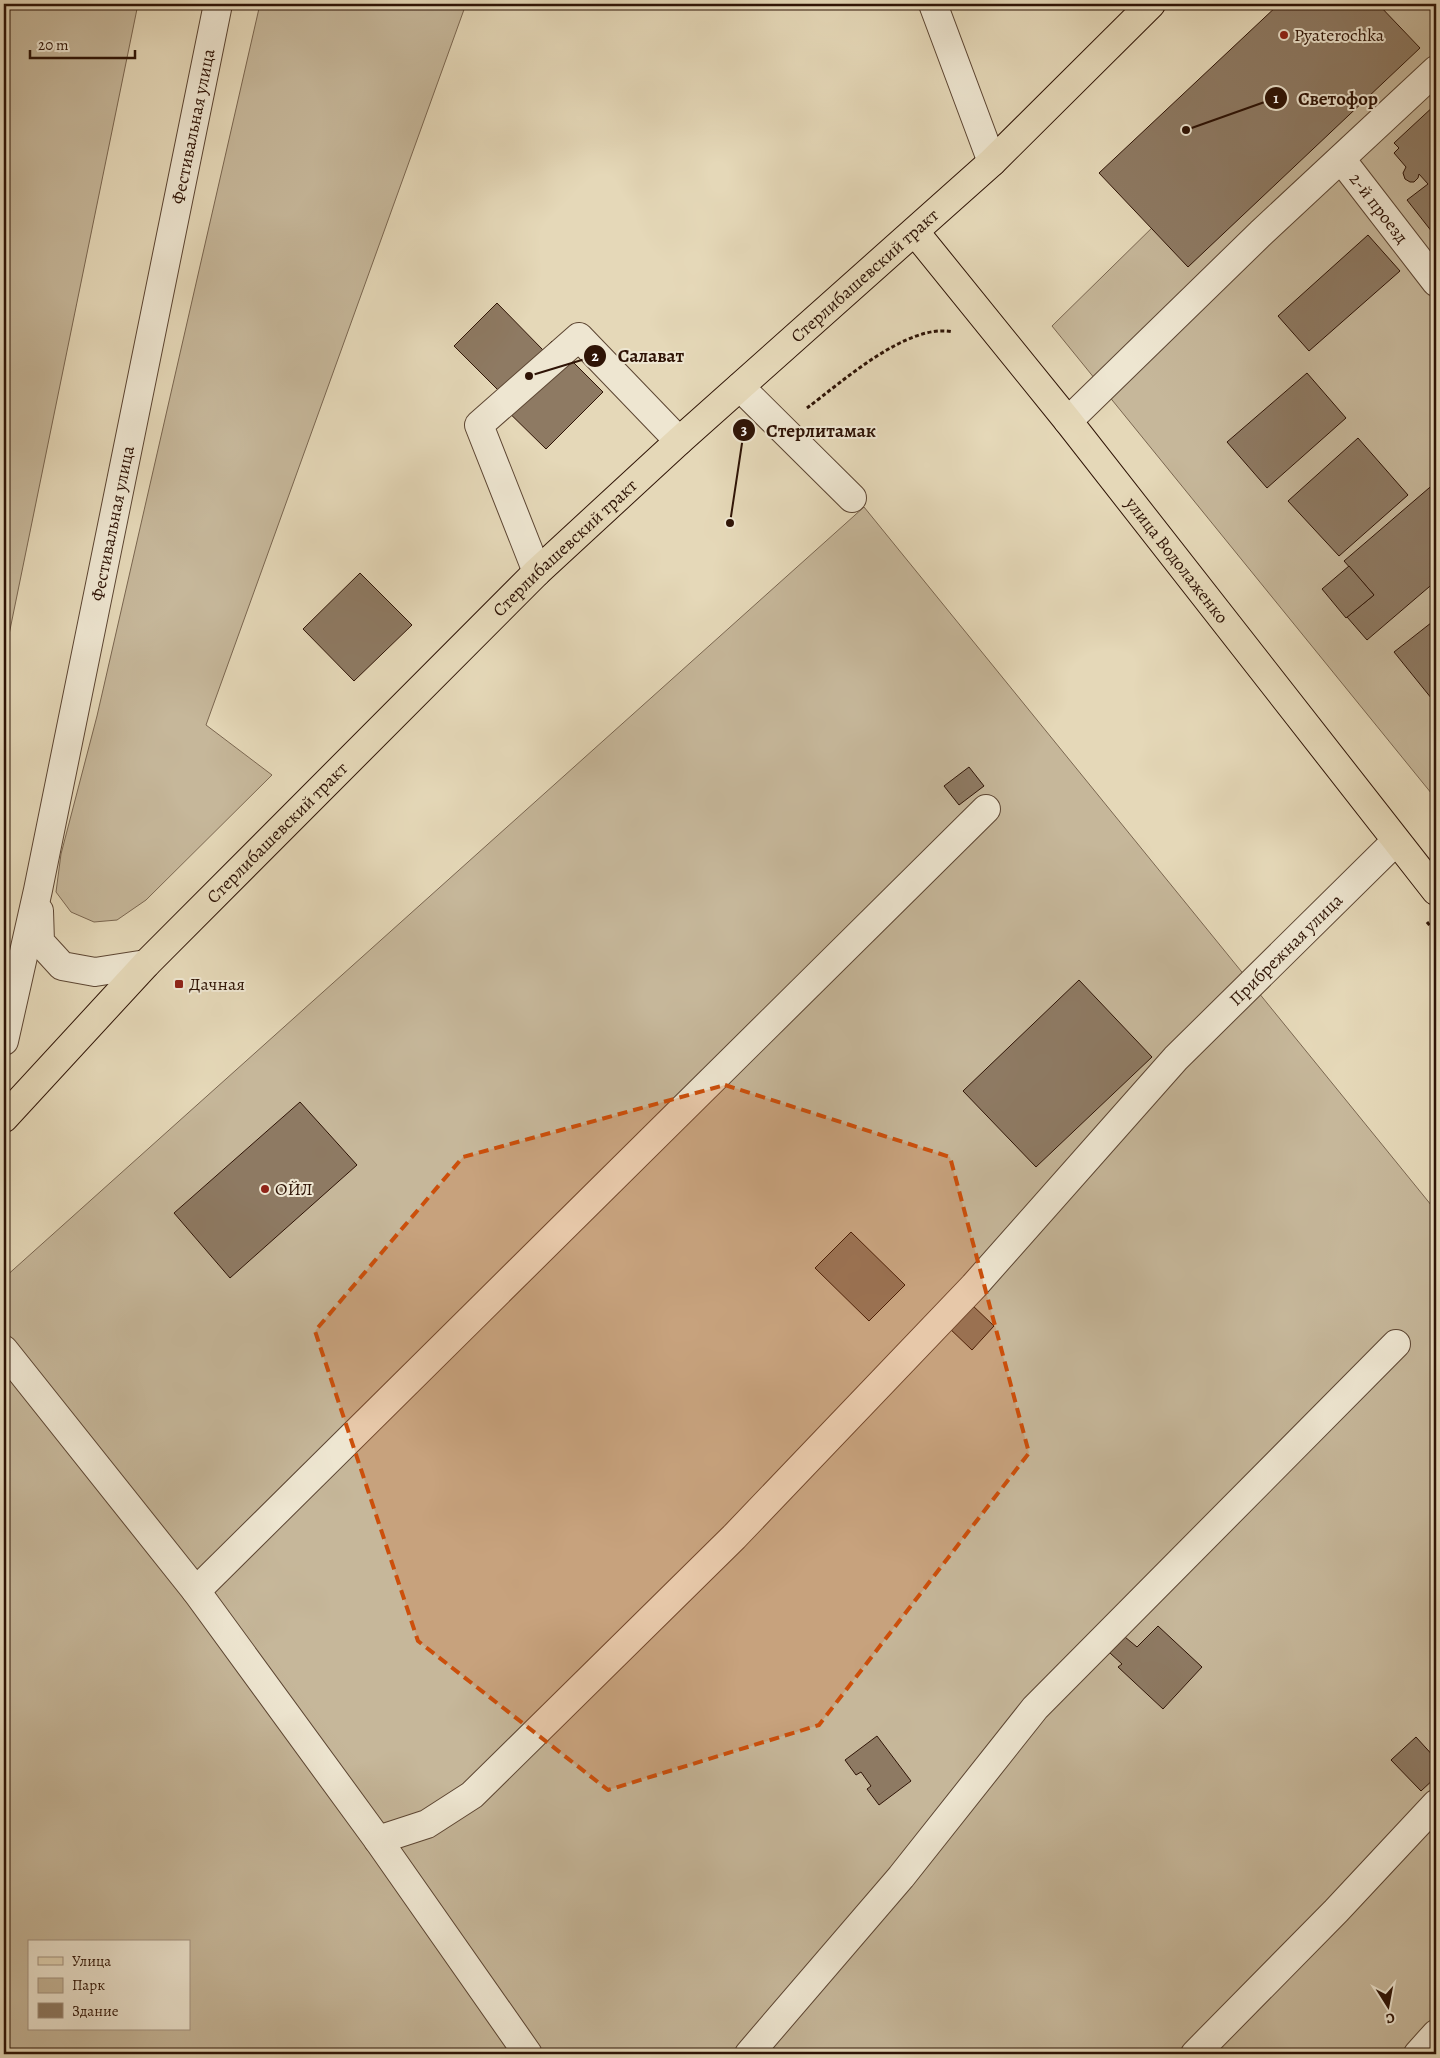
<svg xmlns="http://www.w3.org/2000/svg" width="1440" height="2058" viewBox="0 0 1440 2058" font-family="Alegreya,serif">
<rect width="100%" height="100%" fill="#e5d8b8"/>
<filter id="stains"><feTurbulence type="fractalNoise" baseFrequency=".004" numOctaves="4"/><feColorMatrix values="0 0 0 0 .2 0 0 0 0 .09 0 0 0 0 .02 0 0 0 .5 -.17"/></filter>
<radialGradient id="worn" r=".72"><stop offset=".6" stop-color="#630" stop-opacity="0"/><stop offset="1" stop-color="#630" stop-opacity=".3"/></radialGradient>
<g fill="#c6b79a" stroke="#7a6650" fill-rule="evenodd">
<polygon points="4,4 138,4 4,659"/>
<polygon points="260,4 466,4 206,725 272,775 146,900 117,920 94,922 71,912 56,892 61,854 97,716"/>
<polygon points="1380,4 1436,4 1436,799 1052,326"/>
<path d="M864 507 1436 1211V2054H4V1278ZM29 1942H189V2029H29Z"/>
</g>
<g fill="#8e7a63" stroke="#2f1406">
<polygon points="1279,4 1378,4 1420,48 1188,267 1099,173"/>
<polygon points="1436,104 1436,237 1407,200 1428,184 1419,174 1418,178 1414,182 1410,182 1405,179 1403,173 1406,167 1394,153 1399,148 1394,143"/>
<polygon points="1368,235 1400,271 1309,351 1278,316"/>
<polygon points="497,303 543,350 552,341 603,392 546,449 492,396 498,390 454,346"/>
<polygon points="1307,373 1346,418 1267,488 1227,442"/>
<polygon points="1358,438 1408,495 1339,556 1288,501"/>
<polygon points="1436,482 1436,581 1367,640 1347,617 1374,595 1344,561"/>
<polygon points="1349,566 1374,595 1346,618 1322,589"/>
<polygon points="360,573 412,625 354,681 303,629"/>
<polygon points="1436,619 1436,704 1394,652"/>
<polygon points="969,767 984,786 959,805 944,786"/>
<polygon points="1079,980 1152,1057 1036,1167 963,1091"/>
<polygon points="300,1102 357,1165 230,1278 174,1213"/>
<polygon points="851,1232 905,1285 869,1321 815,1268"/>
<polygon points="970,1303 994,1326 972,1350 947,1326"/>
<polygon points="1158,1626 1202,1667 1163,1709 1118,1667 1122,1664 1110,1653 1125,1637 1137,1647"/>
<polygon points="877,1736 911,1781 879,1805 867,1789 871,1786 861,1772 856,1775 845,1760"/>
<polygon points="1416,1737 1436,1759 1436,1777 1421,1791 1391,1760"/>
</g>
<g fill="none" stroke-linecap="round" stroke-linejoin="round">
<defs>
<g id="minor">
<polyline points="933,4 992,162"/>
<path id="s1" d="M1341 159 1436 282"/>
<polyline points="740,387 852,498"/>
<polyline points="1068,421 1261,233 1436,70"/>
<polyline points="537,572 479,425 579,337 679,441"/>
<polyline points="39,911 40,942 62,966 95,972 146,964"/>
<path id="s2" d="M4 1041 38 890 218 4"/>
<polyline points="4,1350 196,1591 378,1840 528,2054"/>
<polyline points="196,1591 986,809"/>
<path id="s3" d="M378 1840 427 1824 472 1795 734 1537 974 1286 1176 1058 1396 841"/>
<polyline points="749,2054 901,1877 1035,1708 1396,1344"/>
<polyline points="1195,2054 1336,1911 1436,1804"/>
<polyline points="1418,2054 1436,2034"/>
</g>
<g id="major">
<path id="s4" d="M915 232 1068 421 1436 891"/>
<path id="s5" d="M4 1118 146 964 537 572 679 441 992 162 1151 4"/>
</g>
</defs>
<use href="#minor" stroke="#5c4532" stroke-width="30"/>
<use href="#major" stroke="#2f1406" stroke-width="30"/>
<g stroke="#2f1406" stroke-width="3" stroke-dasharray="4 2.5" stroke-linecap="butt">
<path d="M807 408C842 382 908 322 953 332"/>
<polyline points="1427,922 1436,933"/>
</g>
<use href="#minor" stroke="#eee6d1" stroke-width="28"/>
<use href="#major" stroke="#e5d8b8" stroke-width="28"/>
</g>
<path fill="#cc4f0b" fill-opacity="0.2" stroke="#cc4f0b" stroke-width="4" stroke-dasharray="10 6" stroke-linejoin="round" d="M725 1085 950 1157 1029 1453 819 1725 608 1790 418 1641 315 1331 463 1157Z"/>
<g fill="#8f2418" stroke="#eee6d1" stroke-width="2">
<circle cx="1284" cy="35" r="5"/>
<rect x="174" y="979" width="10" height="10" rx="2.5"/>
<circle cx="265" cy="1189" r="5"/>
</g>
<g text-anchor="middle" stroke-width="4" stroke-linejoin="round" paint-order="stroke">
<g font-size="18" fill="#2f1406" stroke="#eee6d1" text-anchor="start">
<text x="1294" y="41">Pyaterochka</text>
<text x="189" y="990">Дачная</text>
<text x="275" y="1195">ОЙЛ</text>
</g>
<g font-size="18" fill="#2f1406" stroke="#eee6d1">
<text dy="6" stroke="none"><textPath href="#s2" startOffset="934">Фестивальная улица</textPath></text>
<text dy="6" stroke="none"><textPath href="#s1" startOffset="62">2-й проезд</textPath></text>
<text dy="6" stroke="none"><textPath href="#s5" startOffset="1205">Стерлибашевский тракт</textPath></text>
<text dy="6" stroke="none"><textPath href="#s2" startOffset="529">Фестивальная улица</textPath></text>
<text dy="6" stroke="none"><textPath href="#s5" startOffset="800">Стерлибашевский тракт</textPath></text>
<text dy="6" stroke="none"><textPath href="#s4" startOffset="420">улица Водолаженко</textPath></text>
<text dy="6" stroke="none"><textPath href="#s5" startOffset="395">Стерлибашевский тракт</textPath></text>
<text dy="6" stroke="none"><textPath href="#s3" startOffset="1279">Прибрежная улица</textPath></text>
</g>
</g>
<path fill="none" stroke="#2f1406" stroke-width="2" d="M1186 130L1276 98M529 376L595 356M730 523L744 430"/>
<g fill="#2f1406" stroke="#eee6d1" stroke-width="2">
<circle cx="1186" cy="130" r="5"/>
<circle cx="529" cy="376" r="5"/>
<circle cx="730" cy="523" r="5"/>
<circle cx="1276" cy="98" r="12"/>
<circle cx="595" cy="356" r="12"/>
<circle cx="744" cy="430" r="12"/>
</g>
<g font-size="15" text-anchor="middle" font-weight="bold" fill="#fff">
<text x="1276" y="103">1</text>
<text x="595" y="361">2</text>
<text x="744" y="435">3</text>
</g>
<g font-size="19" text-anchor="middle" font-weight="bold" fill="#2f1406" stroke="#eee6d1" stroke-width="4" stroke-linejoin="round" paint-order="stroke">
<text x="1338" y="105">Светофор</text>
<text x="651" y="362">Салават</text>
<text x="821" y="437">Стерлитамак</text>
</g>
<rect width="1440" height="2058" fill="none" stroke="#e5d8b8" stroke-width="20"/>
<rect x="5" y="5" width="1430" height="2048" fill="none" stroke="#2f1406" stroke-width="2.5"/>
<rect x="10" y="10" width="1420" height="2038" fill="none" stroke="#2f1406"/>
<rect x="28" y="1940" width="162" height="90" fill="#eee6d1" stroke="#a29280"/>
<rect x="38" y="1957" width="25" height="8" fill="#e5d8b8" stroke="#a29280"/>
<text x="72" y="1966" font-size="15" fill="#2f1406">Улица</text>
<rect x="38" y="1978" width="25" height="15" fill="#c6b79a" stroke="#a29280"/>
<text x="72" y="1990" font-size="15" fill="#2f1406">Парк</text>
<rect x="38" y="2003" width="25" height="15" fill="#8e7a63" stroke="#a29280"/>
<text x="72" y="2016" font-size="15" fill="#2f1406">Здание</text>
<g transform="translate(1388 2006) rotate(169)" stroke="#eee6d1" stroke-width="4" paint-order="stroke">
<path d="M0-4L9 19L0 12L-9 19Z" fill="#2f1406"/>
<text y="-8" font-size="14" font-weight="bold" text-anchor="middle" fill="#2f1406">С</text>
</g>
<path d="M30 50v8h105v-8" fill="none" stroke="#2f1406" stroke-width="2.5"/>
<text x="38" y="50" font-size="15" fill="#2f1406" stroke="#eee6d1" stroke-width="4" paint-order="stroke">20 m</text>
<rect width="100%" height="100%" filter="url(#stains)"/>
<rect width="100%" height="100%" fill="url(#worn)"/>
</svg>
